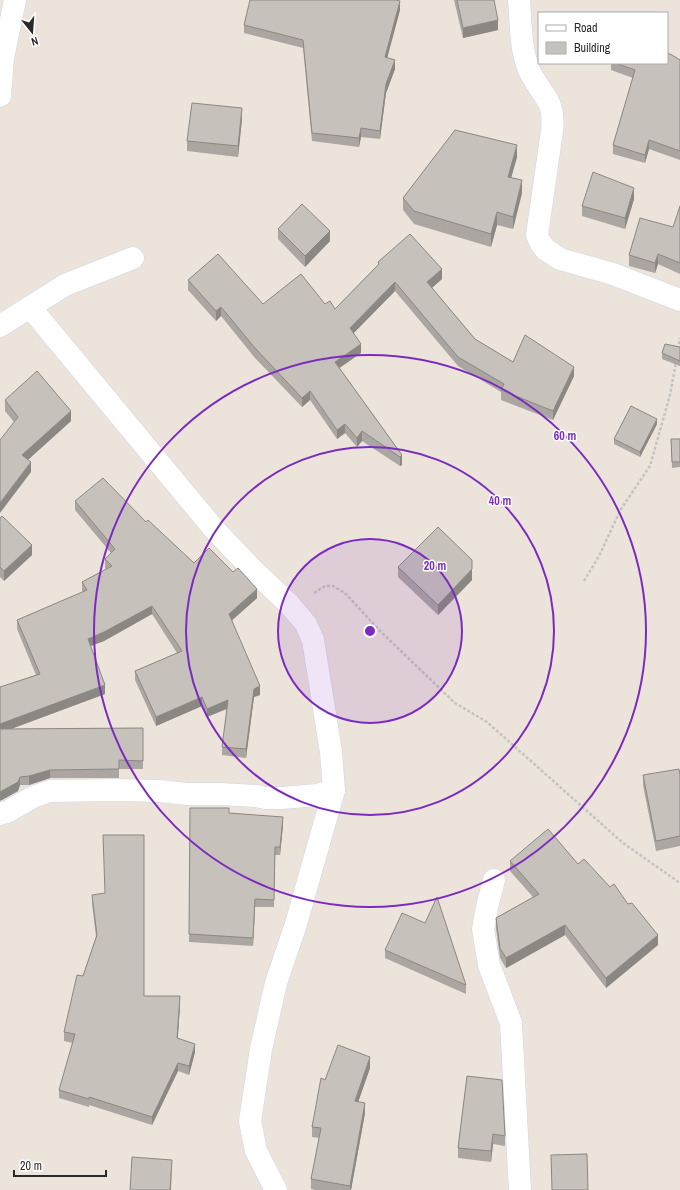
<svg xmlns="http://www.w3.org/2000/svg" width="680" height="1190" viewBox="0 0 680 1190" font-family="'Archivo Narrow',sans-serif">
<rect width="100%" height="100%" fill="#ece4db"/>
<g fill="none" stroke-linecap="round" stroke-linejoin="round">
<defs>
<g id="street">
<path d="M519 0C521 23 520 48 529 70 534 81 542 91 548 101 553 110 553 122 552 131L537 235 540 242 545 249 560 259 613 274 680 300"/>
<polyline points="0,96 3,58 15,0"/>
<polyline points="30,307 214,529 253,570 289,604 306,624 313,640 331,752 334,790 296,924 276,983 261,1049 250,1121 256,1151 276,1190"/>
<polyline points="0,326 65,285 133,258"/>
<polyline points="0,814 7,812 33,797 50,791 116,790 159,791 187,794 221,794 256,796 265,798 282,798 317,795 334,790"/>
<polyline points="494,880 487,907 483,929 489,965 511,1023 520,1190"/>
</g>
</defs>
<use href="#street" stroke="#d0d5e3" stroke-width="23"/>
<g stroke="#c3c3c3" stroke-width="2.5" stroke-dasharray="3 2" stroke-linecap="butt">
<polyline points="678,349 680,338"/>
<polyline points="584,581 600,554 621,509 650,466 670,395 676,362"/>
<polyline points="314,593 325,586 333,586 345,593 381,632 455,703 487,722 623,843 680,883"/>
</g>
<use href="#street" stroke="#fff" stroke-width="22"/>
</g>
<g fill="#aba6a1">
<polygon points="454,0 494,0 498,30 463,38"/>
<polygon points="400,10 387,58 395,69 386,93 380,139 361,137 359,147 312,141 303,48 244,33 244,25"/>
<polygon points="680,60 680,160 649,149 645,163 613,154 613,145 633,78 611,70 611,63 667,63"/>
<polygon points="242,119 238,157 187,151 187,141"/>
<polygon points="517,157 511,177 522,193 513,229 497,225 491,247 414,224 403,210 403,198"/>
<polygon points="634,199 625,229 582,216 582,206"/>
<polygon points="680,206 680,274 658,264 655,273 629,266 629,255 673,227"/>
<polygon points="278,229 330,241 305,267 278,239"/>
<polygon points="378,262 442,279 432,288 475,339 513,362 574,376 553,420 501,400 501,392 458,366 395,291 353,333 361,353 339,368 402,455 402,465 400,466 362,441 357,447 345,433 337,439 310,400 302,407 255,358 221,316 216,321 188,290 188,280 263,304 325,304 335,309 378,265"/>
<polygon points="680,347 680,366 662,359 662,353"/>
<polygon points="5,400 71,421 28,460 31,472 14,422 5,411"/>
<polygon points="657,424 640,457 614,444 614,439"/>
<polygon points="671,439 680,439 680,467 672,468"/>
<polygon points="75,501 146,522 194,563 257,598 232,620 260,695 254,697 246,758 222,755 222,747 227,709 207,717 202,706 156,726 135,680 135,671 177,653 152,614 104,641 91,646 105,694 11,729 143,728 143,769 119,769 119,778 50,778 29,785 20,785 18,791 2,800 0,687 36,675 17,629 17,620 83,592 82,591 82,582 106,569 105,568 105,559 111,553 75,510"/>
<polygon points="0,518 32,555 4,581 0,577"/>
<polygon points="398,567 472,580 438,615 398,577"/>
<polygon points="643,775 680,775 680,846 656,851 643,785"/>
<polygon points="190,808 229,813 283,825 280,855 275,855 274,907 255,907 253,946 189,942"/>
<polygon points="510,861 578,864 658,945 606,988 565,935 506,968 500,958 496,928 496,918 533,897 510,871"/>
<polygon points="92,895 144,996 180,1005 178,1038 195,1052 189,1075 178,1071 152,1125 89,1105 89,1107 59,1098 59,1090 73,1043 64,1041 64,1032 96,937 92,903"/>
<polygon points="385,950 466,985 466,994 385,958"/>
<polygon points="370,1068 358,1102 365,1113 351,1190 315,1190 311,1189 311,1179 319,1138 312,1137 312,1127 325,1080"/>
<polygon points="467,1076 505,1136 505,1146 493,1144 491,1162 458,1158 458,1148"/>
</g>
<g fill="#8b8783">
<polygon points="400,1 400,10 385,66 385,57"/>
<polygon points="498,20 498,30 463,38 463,28"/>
<polygon points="395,60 395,69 386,93 380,139 380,131 386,84"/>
<polygon points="242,108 242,119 238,157 238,146"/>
<polygon points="361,128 361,137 359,147 359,138"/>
<polygon points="649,140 649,149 645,163 645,155"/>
<polygon points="517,145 517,157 508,189 508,177"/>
<polygon points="522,180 522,193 513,229 513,217"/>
<polygon points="634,188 634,199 625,229 625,218"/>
<polygon points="497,212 497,225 491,247 491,234"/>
<polygon points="330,231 330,241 305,267 305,256"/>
<polygon points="658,254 658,264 655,273 655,263"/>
<polygon points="442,269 442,279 427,292 427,282"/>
<polygon points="395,282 395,291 350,337 350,328"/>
<polygon points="221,307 221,316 216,321 216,311"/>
<polygon points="361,344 361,353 335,371 335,362"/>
<polygon points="574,367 574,376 553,420 553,411"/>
<polygon points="310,391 310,400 302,407 302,398"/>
<polygon points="71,411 71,421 22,465 22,455"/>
<polygon points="657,419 657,424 640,457 640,452"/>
<polygon points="345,424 345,433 337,439 337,430"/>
<polygon points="362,431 362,441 357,447 357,438"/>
<polygon points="402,455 402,465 400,466 400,457"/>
<polygon points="31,462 31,472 0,513 0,503"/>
<polygon points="32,545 32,555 4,581 4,571"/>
<polygon points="472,569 472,580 438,615 438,605"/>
<polygon points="257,589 257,598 229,623 229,614"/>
<polygon points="152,606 152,614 104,641 88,647 88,639"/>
<polygon points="105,685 105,694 0,733 0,724"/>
<polygon points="260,686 260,695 254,697 246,758 246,749 254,689"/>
<polygon points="202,697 202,706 156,726 156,717"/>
<polygon points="228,700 228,708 207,717 207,709"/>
<polygon points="50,770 50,778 29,785 29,776"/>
<polygon points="20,777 20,785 18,791 0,801 0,792"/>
<polygon points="283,817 283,825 280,855 280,847"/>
<polygon points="255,899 255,907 253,946 253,938"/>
<polygon points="565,925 565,935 506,968 506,958"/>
<polygon points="658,935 658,945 606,988 606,978"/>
<polygon points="180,996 180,1005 177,1047 177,1038"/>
<polygon points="195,1044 195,1052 189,1075 189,1066"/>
<polygon points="370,1057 370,1068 355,1111 355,1101"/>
<polygon points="178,1063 178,1071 152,1125 152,1117"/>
<polygon points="365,1103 365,1113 351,1190 350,1190 350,1186"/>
<polygon points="493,1134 493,1144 491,1162 491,1151"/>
<polygon points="172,1160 171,1190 170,1190"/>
</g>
<g fill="#c7c1bb" stroke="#8b8783">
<polygon points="250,0 396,0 400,1 385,57 395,60 386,84 380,131 361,128 359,138 312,133 303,40 244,25"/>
<polygon points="457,0 494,0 498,20 463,28"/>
<polygon points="667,53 672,55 680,60 680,151 649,140 645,155 613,145 635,70 615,63 667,63"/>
<polygon points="192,103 242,108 238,146 187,141"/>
<polygon points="455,130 517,145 508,177 522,180 513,217 497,212 491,234 414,211 403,198"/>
<polygon points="593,172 634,188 625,218 582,206"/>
<polygon points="302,204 330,231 305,256 278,229"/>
<polygon points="680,206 680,263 658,254 655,263 629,255 640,218 673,227"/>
<polygon points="410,234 442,269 427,282 475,339 513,362 525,335 574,367 553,411 501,390 504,384 458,357 395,282 350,328 361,344 335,362 402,455 400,457 362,431 357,438 345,424 337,430 310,391 302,398 255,348 221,307 216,311 188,280 218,254 263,304 301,274 325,304 330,301 335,309 379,264 378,262"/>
<polygon points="665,344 680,347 680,361 662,353"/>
<polygon points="37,371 71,411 22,455 31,462 0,503 0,440 18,417 5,400"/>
<polygon points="631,406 657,419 640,452 614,439"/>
<polygon points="671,439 680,439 680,462 672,462"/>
<polygon points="103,478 146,522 148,520 194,563 209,548 233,572 238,568 257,589 229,614 260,686 254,689 246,749 222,747 228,700 207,709 202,697 156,717 135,671 182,651 152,606 104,632 88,639 105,685 0,724 0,687 40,674 17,620 87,590 82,582 112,566 105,559 115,549 75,501"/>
<polygon points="2,516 32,545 4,571 0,567 0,518"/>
<polygon points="438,527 472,560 472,569 438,605 398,567"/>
<polygon points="143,728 143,761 119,760 119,769 50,770 29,776 20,777 18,782 0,792 0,729"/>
<polygon points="679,769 680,775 680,836 656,841 643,775"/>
<polygon points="190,808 229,808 229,813 283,817 280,847 275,847 274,900 255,899 253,938 189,934"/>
<polygon points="548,829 578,864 584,859 610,887 614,884 628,904 632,903 658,935 606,978 565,925 506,958 500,948 496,918 539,894 510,861"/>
<polygon points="103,835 144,835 144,996 180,996 177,1038 195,1044 189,1066 178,1063 152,1117 89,1097 89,1099 59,1090 75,1034 64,1032 77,975 83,976 97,935 92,895 105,893"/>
<polygon points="437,897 466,985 385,950 402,913 425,923"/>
<polygon points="338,1045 370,1057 355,1101 365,1103 350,1186 311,1179 321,1128 312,1127 321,1078 325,1080"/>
<polygon points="467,1076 502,1080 505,1136 493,1134 491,1151 458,1148"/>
<polygon points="587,1154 588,1190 552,1190 551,1155"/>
<polygon points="132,1157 172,1160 170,1190 130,1190"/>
</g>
<circle cx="370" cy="631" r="92" fill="#7b2cbf" fill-opacity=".12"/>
<g fill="none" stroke="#7b2cbf" stroke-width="2">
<circle cx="370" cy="631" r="92"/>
<circle cx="370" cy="631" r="184"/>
<circle cx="370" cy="631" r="276"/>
</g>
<circle cx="370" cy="631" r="6" fill="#7b2cbf" stroke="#fff" stroke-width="2"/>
<g font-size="12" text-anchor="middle" font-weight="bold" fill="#7b2cbf" stroke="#fff" stroke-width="3" stroke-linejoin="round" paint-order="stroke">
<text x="565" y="440">60 m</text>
<text x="500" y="505">40 m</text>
<text x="435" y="570">20 m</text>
</g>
<rect x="538" y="12" width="130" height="52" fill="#ffffff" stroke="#aaaaaa"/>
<rect x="546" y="25" width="20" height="6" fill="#ffffff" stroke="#aaaaaa"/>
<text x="574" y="32" font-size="12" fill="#2a2a2a">Road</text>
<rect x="546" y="42" width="20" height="12" fill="#c7c1bb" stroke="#aaaaaa"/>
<text x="574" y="52" font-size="12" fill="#2a2a2a">Building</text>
<g transform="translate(32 32) rotate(163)" stroke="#ffffff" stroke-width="3" paint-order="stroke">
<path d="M0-3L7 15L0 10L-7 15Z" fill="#2a2a2a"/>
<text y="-6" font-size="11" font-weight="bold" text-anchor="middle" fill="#2a2a2a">N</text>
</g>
<path d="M14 1170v6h92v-6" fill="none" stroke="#2a2a2a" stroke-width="2"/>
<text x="20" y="1170" font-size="12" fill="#2a2a2a" stroke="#ffffff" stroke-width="3" paint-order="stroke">20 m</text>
</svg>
